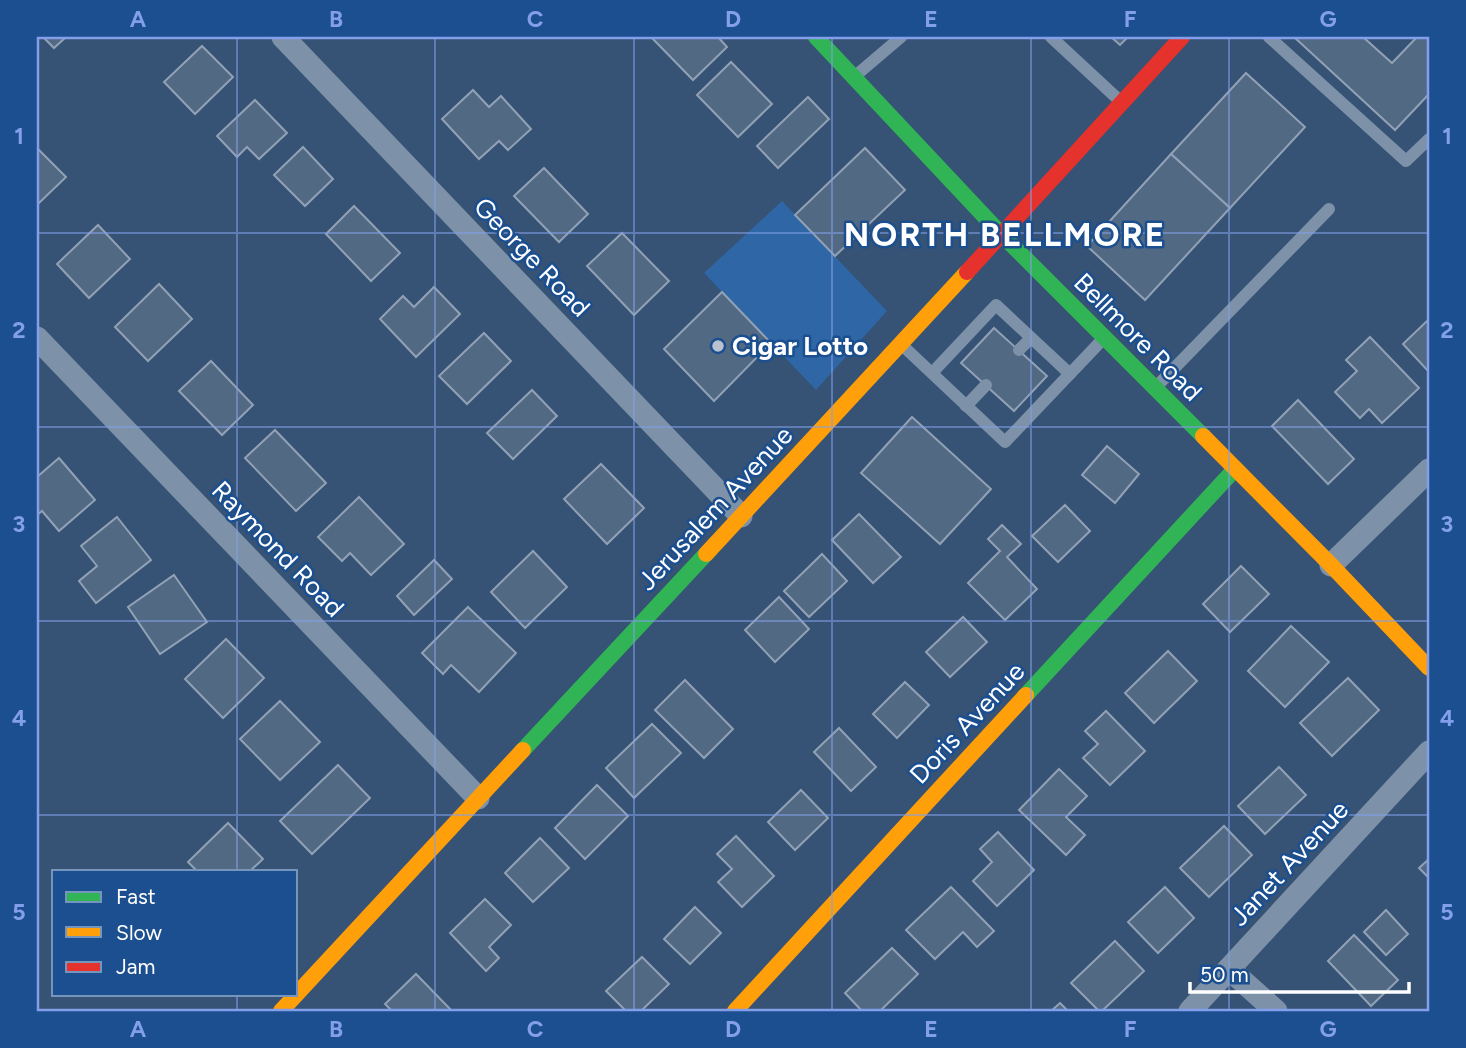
<svg xmlns="http://www.w3.org/2000/svg" width="1466" height="1048" viewBox="0 0 1466 1048" font-family="Figtree,sans-serif">
<rect width="100%" height="100%" fill="#365274"/>
<polygon fill="#2f66a5" points="782,201 887,311 816,390 704,273"/>
<g fill="#526984" stroke="#92a2b6" stroke-width="2">
<polygon points="43,37 66,37 54,48"/>
<polygon points="651,37 718,37 727,47 693,80"/>
<polygon points="1111,37 1128,37 1120,45"/>
<polygon points="1294,37 1363,37 1392,63 1417,37 1429,37 1429,94 1395,130"/>
<polygon points="202,46 233,77 195,114 164,82"/>
<polygon points="731,62 772,104 738,137 697,95"/>
<polygon points="1246,73 1305,127 1230,208 1171,154"/>
<polygon points="473,90 489,107 501,96 531,129 508,150 499,141 479,159 442,119"/>
<polygon points="808,97 829,119 778,168 757,146"/>
<polygon points="255,100 287,133 259,159 247,147 237,157 217,136"/>
<polygon points="303,147 333,179 305,206 274,175"/>
<polygon points="37,148 66,177 37,205"/>
<polygon points="865,148 905,190 835,256 795,215"/>
<polygon points="1171,154 1230,208 1145,300 1087,246"/>
<polygon points="544,168 588,214 559,242 514,196"/>
<polygon points="354,206 400,253 371,281 326,234"/>
<polygon points="98,225 130,259 89,298 57,264"/>
<polygon points="622,233 669,281 634,315 587,266"/>
<polygon points="159,284 192,319 148,361 115,327"/>
<polygon points="434,287 460,314 416,357 380,319 403,296 414,307"/>
<polygon points="722,292 771,343 714,401 664,349"/>
<polygon points="1429,319 1429,372 1403,344"/>
<polygon points="994,328 1047,376 1014,411 961,363"/>
<polygon points="484,333 511,361 467,404 439,376"/>
<polygon points="1370,337 1419,388 1382,423 1369,409 1360,418 1335,392 1357,371 1346,360"/>
<polygon points="211,361 253,405 222,435 179,391"/>
<polygon points="532,390 557,416 513,459 487,433"/>
<polygon points="1298,400 1354,459 1328,484 1272,426"/>
<polygon points="912,417 991,489 940,544 861,473"/>
<polygon points="275,430 326,483 296,511 245,458"/>
<polygon points="1107,446 1139,474 1115,503 1082,475"/>
<polygon points="59,458 95,500 59,531 42,511 37,515 37,477"/>
<polygon points="601,464 644,508 607,544 564,499"/>
<polygon points="359,497 404,544 371,575 350,553 342,561 318,537"/>
<polygon points="1065,505 1090,531 1058,562 1032,536"/>
<polygon points="859,514 901,557 873,583 832,540"/>
<polygon points="117,517 151,560 96,603 79,581 97,566 81,546"/>
<polygon points="1002,525 1021,544 1007,557 1037,589 1005,620 968,583 1000,551 988,539"/>
<polygon points="533,551 567,587 525,628 491,592"/>
<polygon points="822,554 847,581 809,617 784,591"/>
<polygon points="434,560 452,579 414,615 397,596"/>
<polygon points="1241,566 1269,594 1230,632 1203,604"/>
<polygon points="174,575 207,622 160,654 128,607"/>
<polygon points="779,597 809,629 775,662 745,630"/>
<polygon points="468,607 516,653 479,692 451,665 443,674 422,653"/>
<polygon points="963,617 987,642 950,677 926,652"/>
<polygon points="1291,626 1329,662 1285,707 1248,671"/>
<polygon points="226,639 264,678 223,718 185,679"/>
<polygon points="1168,651 1197,681 1154,723 1125,693"/>
<polygon points="1348,678 1379,710 1332,756 1300,723"/>
<polygon points="685,680 733,729 704,758 655,710"/>
<polygon points="905,682 929,705 897,738 873,714"/>
<polygon points="280,701 320,742 280,780 240,739"/>
<polygon points="1106,711 1145,751 1110,785 1083,758 1098,744 1085,731"/>
<polygon points="652,724 681,753 634,798 606,768"/>
<polygon points="839,728 876,767 851,791 814,752"/>
<polygon points="338,765 370,798 312,854 280,821"/>
<polygon points="1279,767 1306,795 1265,834 1238,806"/>
<polygon points="1059,769 1087,796 1066,817 1085,835 1066,855 1019,810"/>
<polygon points="597,785 628,816 585,859 555,828"/>
<polygon points="801,790 828,818 795,850 768,822"/>
<polygon points="228,823 263,859 250,871 197,871 188,862"/>
<polygon points="1224,826 1252,855 1209,897 1180,868"/>
<polygon points="998,832 1034,870 997,906 973,881 992,862 980,849"/>
<polygon points="736,836 774,876 742,907 718,882 732,869 717,854"/>
<polygon points="540,838 569,868 533,902 505,873"/>
<polygon points="1429,859 1429,878 1419,868"/>
<polygon points="951,887 994,931 977,947 963,932 935,959 906,930"/>
<polygon points="1165,887 1194,918 1158,953 1128,922"/>
<polygon points="485,899 511,925 489,947 499,958 486,971 450,933"/>
<polygon points="695,907 721,933 690,964 664,939"/>
<polygon points="1386,910 1408,934 1386,955 1364,932"/>
<polygon points="1354,935 1398,980 1371,1006 1328,961"/>
<polygon points="1115,941 1144,971 1102,1011 1099,1011 1071,983"/>
<polygon points="892,948 918,974 880,1011 862,1011 845,993"/>
<polygon points="642,957 669,984 641,1011 626,1011 606,991"/>
<polygon points="416,974 452,1011 392,1011 385,1004"/>
<polygon points="1060,1003 1068,1011 1051,1011"/>
</g>
<g fill="none" stroke-linecap="round" stroke-linejoin="round">
<g stroke="#7d92a8" stroke-width="12">
<polyline points="1051,37 1119,100"/>
<polyline points="1269,37 1406,161 1429,139"/>
<polyline points="854,77 901,37"/>
<polyline points="903,346 1005,442 1104,338"/>
<polyline points="1019,350 1031,338"/>
<polyline points="932,373 996,305 1070,374"/>
<polyline points="1155,388 1329,209"/>
<polyline points="966,406 986,385"/>
</g>
<g stroke="#7d92a8" stroke-width="23">
<polyline points="283,37 741,516"/>
<polyline points="37,338 478,798"/>
<polyline points="1331,565 1429,470"/>
<polyline points="1229,969 1276,1011"/>
<polyline points="1190,1011 1429,752"/>
</g>
<g stroke="#30b455" stroke-width="16">
<polyline points="816,37 1002,235 1203,436"/>
<polyline points="1026,695 1235,469"/>
<polyline points="523,750 706,554"/>
</g>
<g stroke="#ff9f0a" stroke-width="16">
<polyline points="1203,436 1331,565 1429,668"/>
<polyline points="706,554 967,272"/>
<polyline points="281,1011 523,750"/>
<polyline points="735,1011 1026,695"/>
</g>
<polyline stroke="#e5322d" stroke-width="16" points="967,272 1182,37"/>
</g>
<path fill="none" stroke="#839eea" stroke-width="2" stroke-opacity="0.55" d="M237 37V871M435 37V1011M634 37V1011M832 37V1011M1031 37V1011M1229 37V1011M37 233H1429M37 427H1429M37 621H1429M37 815H1429M237 994V1011"/>
<circle fill="#b9c2ce" stroke="#1b4f8f" stroke-width="2.5" cx="718" cy="346" r="7"/>
<g text-anchor="middle" stroke-width="5" stroke-linejoin="round" paint-order="stroke">
<g font-size="26" fill="#fff" stroke="#1b4f8f">
<text transform="translate(532 257) rotate(46)" y="9">George Road</text>
<text transform="translate(1138 337) rotate(45)" y="9">Bellmore Road</text>
<text transform="translate(715 508) rotate(-47)" y="9">Jerusalem Avenue</text>
<text transform="translate(278 549) rotate(46)" y="9">Raymond Road</text>
<text transform="translate(967 723) rotate(-47)" y="9">Doris Avenue</text>
<text transform="translate(1289 863) rotate(-47)" y="9">Janet Avenue</text>
</g>
<g font-size="26" font-weight="bold" fill="#fff" stroke="#1b4f8f" text-anchor="start">
<text x="732" y="355">Cigar Lotto</text>
</g>
<g font-size="33" font-weight="bold" letter-spacing="2" fill="#fff" stroke="#1b4f8f">
<text x="1005" y="246">NORTH BELLMORE</text>
</g>
</g>
<rect width="1466" height="1048" fill="none" stroke="#1b4f8f" stroke-width="77"/>
<rect x="52" y="870" width="245" height="126" fill="#1b4f8f" stroke="#7695bc" stroke-width="2"/>
<rect x="66" y="892" width="35" height="10" fill="#30b455" stroke="#7695bc" stroke-width="2"/>
<text x="116" y="904" font-size="21" fill="#ffffff">Fast</text>
<rect x="66" y="927" width="35" height="10" fill="#ff9f0a" stroke="#7695bc" stroke-width="2"/>
<text x="116" y="940" font-size="21" fill="#ffffff">Slow</text>
<rect x="66" y="962" width="35" height="10" fill="#e5322d" stroke="#7695bc" stroke-width="2"/>
<text x="116" y="974" font-size="21" fill="#ffffff">Jam</text>
<path d="M1190 982v10h219v-10" fill="none" stroke="#ffffff" stroke-width="3.5"/>
<text x="1200" y="982" font-size="21" fill="#ffffff" stroke="#1b4f8f" stroke-width="5" paint-order="stroke">50 m</text>
<rect x="38" y="38" width="1390" height="972" fill="none" stroke="#839eea" stroke-width="2.5"/>
<g font-size="23" text-anchor="middle" font-weight="bold" fill="#839eea">
<text x="138" y="27">A</text>
<text x="336" y="27">B</text>
<text x="535" y="27">C</text>
<text x="733" y="27">D</text>
<text x="931" y="27">E</text>
<text x="1130" y="27">F</text>
<text x="1328" y="27">G</text>
<text x="19" y="144">1</text>
<text x="1447" y="144">1</text>
<text x="19" y="338">2</text>
<text x="1447" y="338">2</text>
<text x="19" y="532">3</text>
<text x="1447" y="532">3</text>
<text x="19" y="726">4</text>
<text x="1447" y="726">4</text>
<text x="19" y="920">5</text>
<text x="1447" y="920">5</text>
<text x="138" y="1037">A</text>
<text x="336" y="1037">B</text>
<text x="535" y="1037">C</text>
<text x="733" y="1037">D</text>
<text x="931" y="1037">E</text>
<text x="1130" y="1037">F</text>
<text x="1328" y="1037">G</text>
</g>
</svg>
